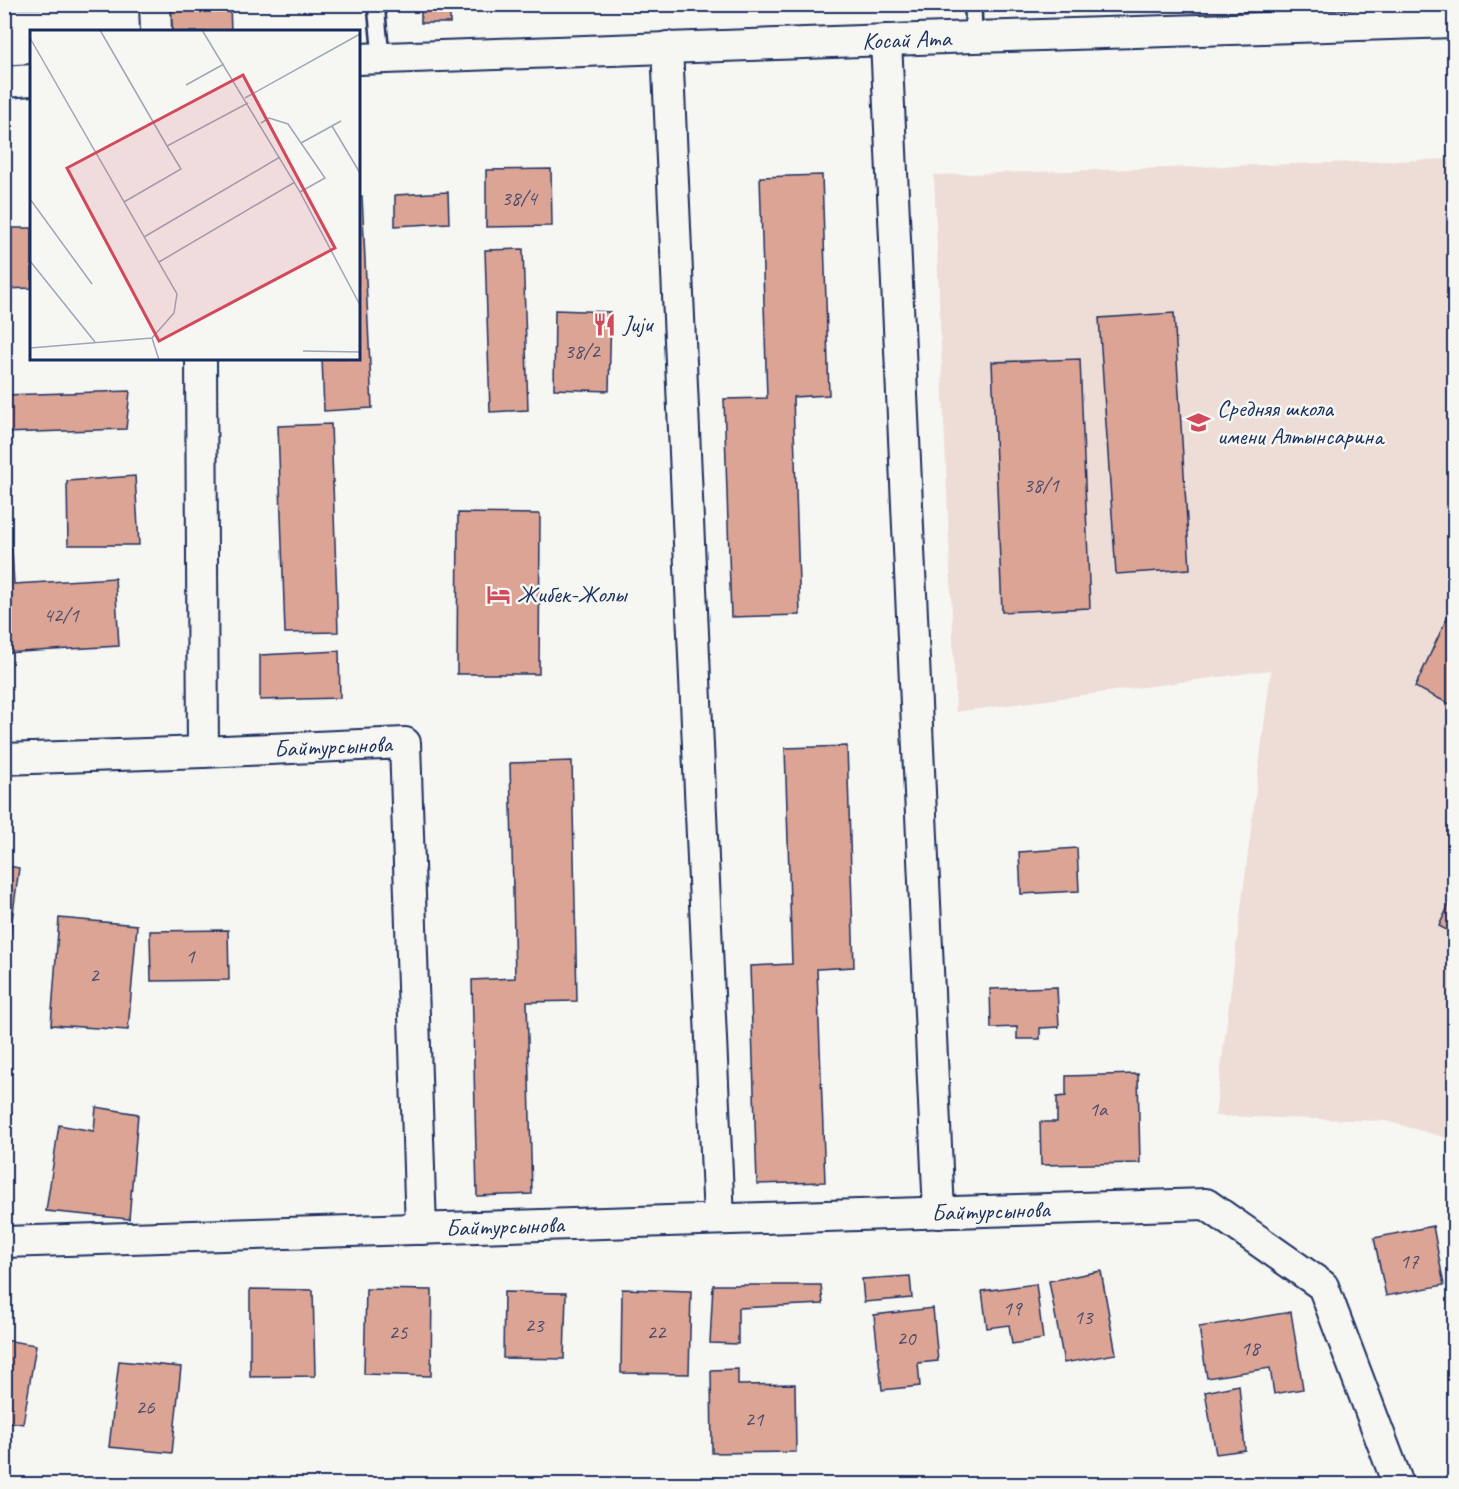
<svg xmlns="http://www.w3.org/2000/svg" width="1459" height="1489" viewBox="0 0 1459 1489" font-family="Caveat,sans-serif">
<rect width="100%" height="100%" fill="#f6f6f2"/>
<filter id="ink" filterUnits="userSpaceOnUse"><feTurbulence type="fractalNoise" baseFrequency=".0167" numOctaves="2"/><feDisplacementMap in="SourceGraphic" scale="12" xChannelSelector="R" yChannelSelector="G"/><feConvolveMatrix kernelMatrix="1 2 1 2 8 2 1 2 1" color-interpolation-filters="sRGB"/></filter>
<g filter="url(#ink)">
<polygon fill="#eeddd6" points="1454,159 1454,1140 1386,1121 1215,1116 1271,670 956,712 934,175"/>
<g fill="#dba494" stroke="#1b2f5e" stroke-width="1.5">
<rect x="8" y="4" width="82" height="4"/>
<polygon points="167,4 230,4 231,32 167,32"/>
<rect x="421" y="4" width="29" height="19"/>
<polygon points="551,169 552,226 486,227 486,170"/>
<polygon points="822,175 829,395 793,397 800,615 731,617 724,399 767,398 760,177"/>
<polygon points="448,192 449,223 395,226 395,195"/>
<polygon points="358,196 362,196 372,408 324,411 322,358 358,358"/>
<polygon points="4,228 32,228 32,288 4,289"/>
<polygon points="523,249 528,410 490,412 485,250"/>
<polygon points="555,310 611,312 609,391 554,389"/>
<polygon points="1174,313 1190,569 1116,574 1099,318"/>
<polygon points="1080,359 1090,608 1002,612 992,362"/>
<polygon points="130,391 126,429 4,433 4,395"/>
<polygon points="331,424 338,632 285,633 278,426"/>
<polygon points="135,476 139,545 68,545 67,481"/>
<polygon points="458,513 540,514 539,674 457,674"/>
<polygon points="4,549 12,549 14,584 115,578 119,646 4,653"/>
<polygon points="1454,603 1454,706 1415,687"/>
<polygon points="339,651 340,698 260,700 260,655"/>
<polygon points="847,746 854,967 817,969 825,1182 757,1184 750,966 792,964 785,748"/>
<polygon points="572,761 577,1001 527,1002 532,1194 477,1196 472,980 515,978 510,763"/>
<polygon points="1077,848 1079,891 1021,894 1019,852"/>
<polygon points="4,865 19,868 4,980"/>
<polygon points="1454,894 1454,934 1439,926"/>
<polygon points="59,918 137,925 128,1030 51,1025"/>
<polygon points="228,930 229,980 151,981 150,931"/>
<polygon points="1057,987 1059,1027 1040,1028 1040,1039 1017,1039 1017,1027 991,1028 990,989"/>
<polygon points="1138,1074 1140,1163 1041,1165 1040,1122 1057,1122 1057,1097 1066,1096 1066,1076"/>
<polygon points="96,1107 138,1114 129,1219 46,1211 59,1125 94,1131"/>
<polygon points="1433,1226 1444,1285 1386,1296 1374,1238"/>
<polygon points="1101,1271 1116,1354 1064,1363 1049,1281"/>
<polygon points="910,1276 912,1298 864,1302 862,1279"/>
<polygon points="1036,1284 1043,1339 1012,1344 1009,1325 987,1328 982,1291"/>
<polygon points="713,1285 821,1285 823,1304 738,1308 738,1344 710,1343"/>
<polygon points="250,1289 313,1290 315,1376 250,1377"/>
<polygon points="366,1289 432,1290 431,1376 364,1374"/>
<polygon points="622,1289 691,1291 689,1374 621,1373"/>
<polygon points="504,1292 566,1293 564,1359 503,1358"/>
<polygon points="933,1308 938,1361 918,1363 920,1386 882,1390 874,1315"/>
<polygon points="1291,1312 1303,1389 1274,1394 1270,1368 1207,1378 1199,1327"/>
<polygon points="4,1340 36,1345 23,1424 4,1421"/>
<polygon points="119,1361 181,1367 172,1453 109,1447"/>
<polygon points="738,1369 738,1385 795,1384 796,1452 712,1453 711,1370"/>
<polygon points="1239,1385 1245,1450 1216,1454 1205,1392"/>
</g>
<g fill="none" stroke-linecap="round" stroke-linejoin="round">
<defs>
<g id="service">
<polyline points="376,4 381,57"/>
<polyline points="973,4 974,37"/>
</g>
<g id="minor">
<polyline points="155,4 156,32"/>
<polyline points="886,40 939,1213"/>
<polyline points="667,47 719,1219"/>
<path id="s1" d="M358 59 974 37 1454 22"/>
<polyline points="4,82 32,80"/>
<path id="s2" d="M201 358 203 752 405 743 421 1229"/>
<polyline points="4,759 203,752"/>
<path id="s3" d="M4 1242 1206 1204 1323 1286 1398 1484"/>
</g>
</defs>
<use href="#service" stroke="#1b2f5e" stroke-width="20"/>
<use href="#minor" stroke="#1b2f5e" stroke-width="34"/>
<use href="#service" stroke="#f6f6f2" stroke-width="15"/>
<use href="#minor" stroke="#f6f6f2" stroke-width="30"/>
</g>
</g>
<defs>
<symbol id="restaurant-bare" viewBox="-9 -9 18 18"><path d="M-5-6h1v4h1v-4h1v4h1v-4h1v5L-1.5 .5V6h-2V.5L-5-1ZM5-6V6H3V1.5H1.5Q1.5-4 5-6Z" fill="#d1495b" stroke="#f6f6f2" stroke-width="2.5" paint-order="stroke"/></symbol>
<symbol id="school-bare" viewBox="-9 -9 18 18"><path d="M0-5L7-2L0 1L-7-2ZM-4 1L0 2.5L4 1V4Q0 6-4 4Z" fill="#d1495b" stroke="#f6f6f2" stroke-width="2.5" paint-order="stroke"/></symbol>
<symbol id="hotel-bare" viewBox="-9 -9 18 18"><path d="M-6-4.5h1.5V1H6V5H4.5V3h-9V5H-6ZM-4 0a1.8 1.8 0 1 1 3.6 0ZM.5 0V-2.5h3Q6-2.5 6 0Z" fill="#d1495b" stroke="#f6f6f2" stroke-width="2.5" paint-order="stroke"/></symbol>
</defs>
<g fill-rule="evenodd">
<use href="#restaurant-bare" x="588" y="308" width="33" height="33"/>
<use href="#school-bare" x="1182" y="406" width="33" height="33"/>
<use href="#hotel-bare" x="482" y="578" width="33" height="33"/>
</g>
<g text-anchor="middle" stroke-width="5" stroke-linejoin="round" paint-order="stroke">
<g font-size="21" fill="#4b4c6c">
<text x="519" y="205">38/4</text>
<text x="582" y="358">38/2</text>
<text x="1041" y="492">38/1</text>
<text x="61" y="622">42/1</text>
<text x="190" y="963">1</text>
<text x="94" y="982">2</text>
<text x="1098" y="1116">1а</text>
<text x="1409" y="1268">17</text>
<text x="1012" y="1315">19</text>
<text x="1083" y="1324">13</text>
<text x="534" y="1332">23</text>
<text x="398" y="1339">25</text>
<text x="656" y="1339">22</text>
<text x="906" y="1345">20</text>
<text x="1250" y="1355">18</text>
<text x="145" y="1414">26</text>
<text x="754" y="1426">21</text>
</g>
<g font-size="24" fill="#1b2f5e" stroke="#f6f6f2">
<text dy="8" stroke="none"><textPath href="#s1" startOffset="549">Косай Ата</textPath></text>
<text dy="8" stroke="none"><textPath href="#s2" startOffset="524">Байтурсынова</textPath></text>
<text dy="8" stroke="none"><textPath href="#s3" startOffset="987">Байтурсынова</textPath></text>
<text dy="8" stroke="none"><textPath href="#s3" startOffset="501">Байтурсынова</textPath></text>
</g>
<g font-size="24" fill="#1b2f5e" stroke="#f6f6f2" text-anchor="start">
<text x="623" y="332">Juju</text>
<text x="1217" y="416">Средняя школа<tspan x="1217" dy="28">имени Алтынсарина</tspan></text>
<text x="517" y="602">Жибек-Жолы</text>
</g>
</g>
<g transform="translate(30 30)">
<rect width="330" height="330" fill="#f6f6f2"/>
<path fill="none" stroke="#9ea6b7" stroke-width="1.5" d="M70 0 137 116M172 0 270 162 330 275M0 8 147 264 144 283 122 308M156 55 194 34M215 68 330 4M231 93 239 88 258 94 295 148 270 162M302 96 330 143M271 113 311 91M0 169 62 254M94 172 151 139 137 116 218 73M114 207 250 127M0 231 65 312M129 232 265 152M122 308 129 330M0 318 122 308M273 321 330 322"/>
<path fill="#d1495b" fill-opacity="0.15" stroke="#d1495b" stroke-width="3" d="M213 45 305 218 129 311 37 138Z"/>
<rect width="330" height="330" fill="none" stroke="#1b2f5e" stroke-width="3"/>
</g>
<rect width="1459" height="1489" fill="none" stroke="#f6f6f2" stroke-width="24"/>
<rect x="12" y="12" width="1435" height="1465" fill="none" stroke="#1b2f5e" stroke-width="2" filter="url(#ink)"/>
</svg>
